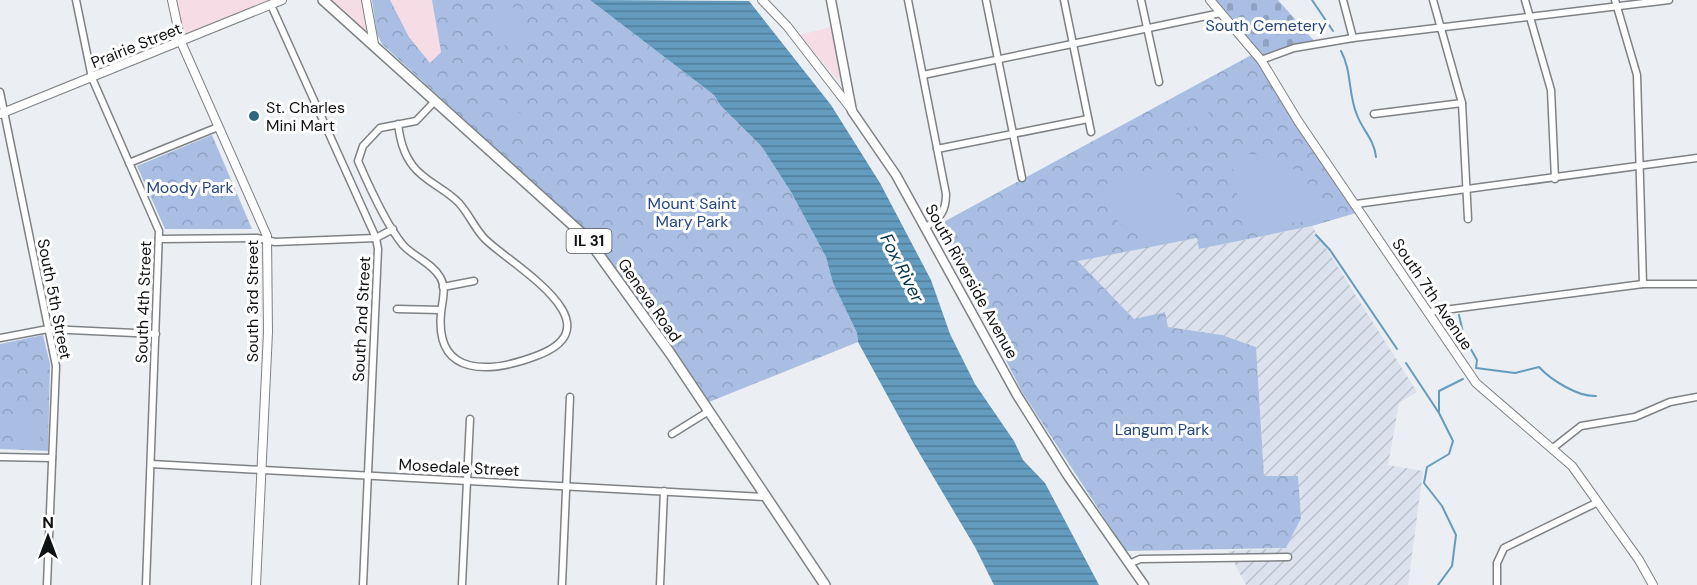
<svg xmlns="http://www.w3.org/2000/svg" width="1697" height="585" viewBox="0 0 1697 585" font-family="'DM Sans',sans-serif">
<defs>
<pattern id="industrial-furrows" width="10" height="10" patternUnits="userSpaceOnUse" patternTransform="scale(1.5)"><rect width="10" height="10" fill="#dbe2ed"/><path d="M-1 1l2-2M0 10L10 0M9 11l2-2" fill="none" stroke="#bbc1ca"/></pattern>
<pattern id="cemetery-stones" width="16" height="16" patternUnits="userSpaceOnUse" patternTransform="scale(1.5)"><rect width="16" height="16" fill="#a9bee2"/><path d="M2 7V4a2 2 0 0 1 4 0v3zM10 15v-3a2 2 0 0 1 4 0v3z" fill="#90a2c1"/></pattern>
<pattern id="park-crowns" width="20" height="18" patternUnits="userSpaceOnUse" patternTransform="scale(1.5)"><rect width="20" height="18" fill="#a9bee2"/><path d="M2 6a3 3 0 1 1 6 0M12 15a3 3 0 1 1 6 0" fill="none" stroke="#90a2c1"/></pattern>
<pattern id="water-rules" width="6" height="5" patternUnits="userSpaceOnUse" patternTransform="scale(1.5)"><rect width="6" height="5" fill="#639cbf"/><path d="M0 2.5h6" fill="none" stroke="#507e9a"/></pattern>
</defs>
<rect width="100%" height="100%" fill="#ebeef2"/>
<g fill="#f5dce5">
<polygon points="174,0 276,0 182,39"/>
<polygon points="326,0 365,0 372,41"/>
<polygon points="390,0 432,0 441,52 430,63 409,37"/>
<polygon points="831,27 841,75 839,79 836,78 800,35"/>
</g>
<polygon fill="url(#industrial-furrows)" points="1312,226 1417,392 1399,403 1388,465 1423,471 1408,585 1246,585 1228,551 1286,548 1264,476 1256,347 1222,335 1168,327 1165,312 1134,319 1077,260 1197,238 1200,249"/>
<polygon fill="url(#cemetery-stones)" points="1212,0 1278,0 1316,43 1261,58"/>
<g fill="url(#park-crowns)">
<polygon points="372,0 390,0 409,37 430,63 441,52 432,0 590,0 714,95 720,105 762,147 791,192 826,257 833,283 857,333 858,342 709,402 596,241 382,44 377,34"/>
<polygon points="1255,53 1359,212 1312,226 1199,249 1197,238 1078,261 1134,319 1165,312 1168,327 1222,335 1256,347 1264,476 1298,476 1301,518 1286,548 1126,551 1022,392 938,225"/>
<polygon points="212,135 252,229 165,229 137,166"/>
<polygon points="43,335 50,364 48,451 0,449 0,344"/>
</g>
<g fill="#a9bee2">
<polygon points="521,6 528,41 497,47 490,12"/>
<polygon points="490,94 529,119 521,130 483,106"/>
<polygon points="1205,100 1211,122 1200,125 1195,103"/>
<polygon points="1191,104 1197,126 1187,128 1181,107"/>
<path d="M1246 154C1285 154 1318 179 1319 220L1243 228 1231 157Z"/>
<path d="M1163 165 1195 233C1149 250 1114 233 1098 187Z"/>
<polygon points="17,419 28,419 27,442 16,442"/>
<polygon points="31,419 41,420 40,443 30,442"/>
</g>
<polygon fill="url(#water-rules)" points="590,0 749,1 831,105 880,183 931,280 950,334 975,384 1014,441 1023,460 1045,483 1099,585 994,585 975,547 915,446 858,342 857,333 833,283 826,257 791,192 762,147 720,105 714,95"/>
<g fill="none" stroke-linecap="round" stroke-linejoin="round">
<g stroke="#639cbf" stroke-width="2">
<polyline points="1312,0 1333,31"/>
<path d="M1341 51C1352 71 1348 94 1357 115 1363 131 1374 139 1376 157"/>
<polyline points="1316,235 1330,250 1397,349"/>
<path d="M1459 315 1464 337 1477 360 1476 368 1515 373 1539 367C1551 380 1578 397 1596 396"/>
<polyline points="1406,363 1439,413 1453,441 1449,454 1427,467 1424,483 1442,506 1456,535 1452,566 1438,585"/>
<polyline points="1439,412 1439,391 1463,379"/>
</g>
<defs>
<g id="minor">
<polyline points="76,0 92,78 159,231 146,585"/>
<path d="M908 0 946 194C946 212 940 218 926 227"/>
<polyline points="986,0 1022,178"/>
<polyline points="1064,0 1091,132"/>
<polyline points="1141,0 1159,82"/>
<polyline points="1343,0 1353,38"/>
<polyline points="1433,0 1462,103 1468,219"/>
<polyline points="1525,0 1551,90 1555,179"/>
<polyline points="1615,0 1637,75 1643,284"/>
<polyline points="271,5 376,238 378,249 363,585"/>
<polyline points="1261,60 1294,48 1353,38 1669,0"/>
<polyline points="923,75 1221,13"/>
<polyline points="0,92 56,366 47,585"/>
<polyline points="1374,114 1462,103"/>
<path d="M398 124C400 139 403 153 413 166 425 182 445 188 459 203 469 214 475 229 485 239 511 265 620 325 536 356 491 373 435 378 441 313 442 301 447 288 440 277 432 263 414 257 403 245 387 226 368 184 358 161L363 146 380 128 416 121 435 101"/>
<polyline points="937,149 1088,119"/>
<polyline points="129,163 218,127"/>
<polyline points="1356,204 1697,158"/>
<polyline points="159,239 257,238 275,242 376,238 393,229"/>
<polyline points="443,287 474,281"/>
<polyline points="397,309 441,310"/>
<polyline points="1429,312 1643,284 1697,284"/>
<polyline points="0,338 48,329 156,334"/>
<polyline points="672,434 709,411"/>
<polyline points="1553,448 1581,426 1635,417 1670,402 1697,397"/>
<polyline points="0,457 52,458"/>
<polyline points="151,464 766,497"/>
<polyline points="1129,564 1140,559 1288,557"/>
<polyline points="462,585 470,419"/>
<polyline points="562,585 570,397"/>
<polyline points="660,585 664,491"/>
<polyline points="1497,585 1497,563 1504,548 1598,502"/>
</g>
<g id="tertiary">
<polyline points="172,0 181,42 267,236 268,332 256,585"/>
<polyline points="366,0 374,44"/>
<polyline points="762,0 787,26 852,110"/>
<polyline points="1210,0 1261,60 1298,121 1476,383 1572,466 1639,560 1653,585"/>
<polyline points="0,114 282,0"/>
</g>
<polyline id="secondary" points="831,0 852,111 896,175 1017,395 1068,476 1144,585"/>
<polyline id="primary" points="323,0 587,238 670,353 825,585"/>
</defs>
<use href="#minor" stroke="#7f8285" stroke-width="9"/>
<use href="#tertiary" stroke="#7f8285" stroke-width="10"/>
<use href="#secondary" stroke="#7f8285" stroke-width="11"/>
<use href="#primary" stroke="#7f8285" stroke-width="12"/>
<use href="#minor" stroke="#fff" stroke-width="6"/>
<use href="#tertiary" stroke="#fff" stroke-width="8"/>
<use href="#secondary" stroke="#fff" stroke-width="8"/>
<use href="#primary" stroke="#fff" stroke-width="9"/>
</g>
<circle fill="#2f6781" stroke="#fff" stroke-width="2" cx="254" cy="116" r="6"/>
<g text-anchor="middle" stroke-width="6" stroke-linejoin="round" paint-order="stroke">
<rect fill="#fff" stroke="#58585a" stroke-width="1.5" x="566.5" y="229" width="45" height="24" rx="4.5"/>
<g font-size="15" font-weight="bold" fill="#101113">
<text x="589" y="246">IL 31</text>
</g>
<g font-size="16" fill="#254683" stroke="#fff">
<text x="1266" y="31">South Cemetery</text>
<text x="190" y="193">Moody Park</text>
<text x="692" y="209">Mount Saint<tspan x="692" dy="18">Mary Park</tspan></text>
<text x="1162" y="435">Langum Park</text>
</g>
<g font-size="16" fill="#101113" stroke="#fff">
<text transform="translate(136 45) rotate(-22)" y="6">Prairie Street</text>
<text transform="translate(972 281) rotate(61)" y="6">South Riverside Avenue</text>
<text transform="translate(1433 294) rotate(56)" y="6">South 7th Avenue</text>
<text transform="translate(55 299) rotate(79)" y="6">South 5th Street</text>
<text transform="translate(650 300) rotate(55)" y="6">Geneva Road</text>
<text transform="translate(252 301) rotate(-90)" y="6">South 3rd Street</text>
<text transform="translate(143 302) rotate(-88)" y="6">South 4th Street</text>
<text transform="translate(361 319) rotate(-87)" y="6">South 2nd Street</text>
<text transform="translate(459 467) rotate(3)" y="6">Mosedale Street</text>
</g>
<g font-size="16" fill="#101113" stroke="#fff" text-anchor="start">
<text x="266" y="113">St. Charles<tspan x="266" dy="18">Mini Mart</tspan></text>
</g>
<g font-size="18" font-style="italic" fill="#01334b" stroke="#fff">
<text transform="translate(902 268) rotate(63)" y="6">Fox River</text>
</g>
</g>
<g transform="translate(48 537)" stroke="#ffffff" stroke-width="4.5" paint-order="stroke">
<path d="M0-4.5L10 22L0 15L-10 22Z" fill="#101113"/>
<text y="-9" font-size="16" font-weight="bold" text-anchor="middle" fill="#101113">N</text>
</g>
</svg>
